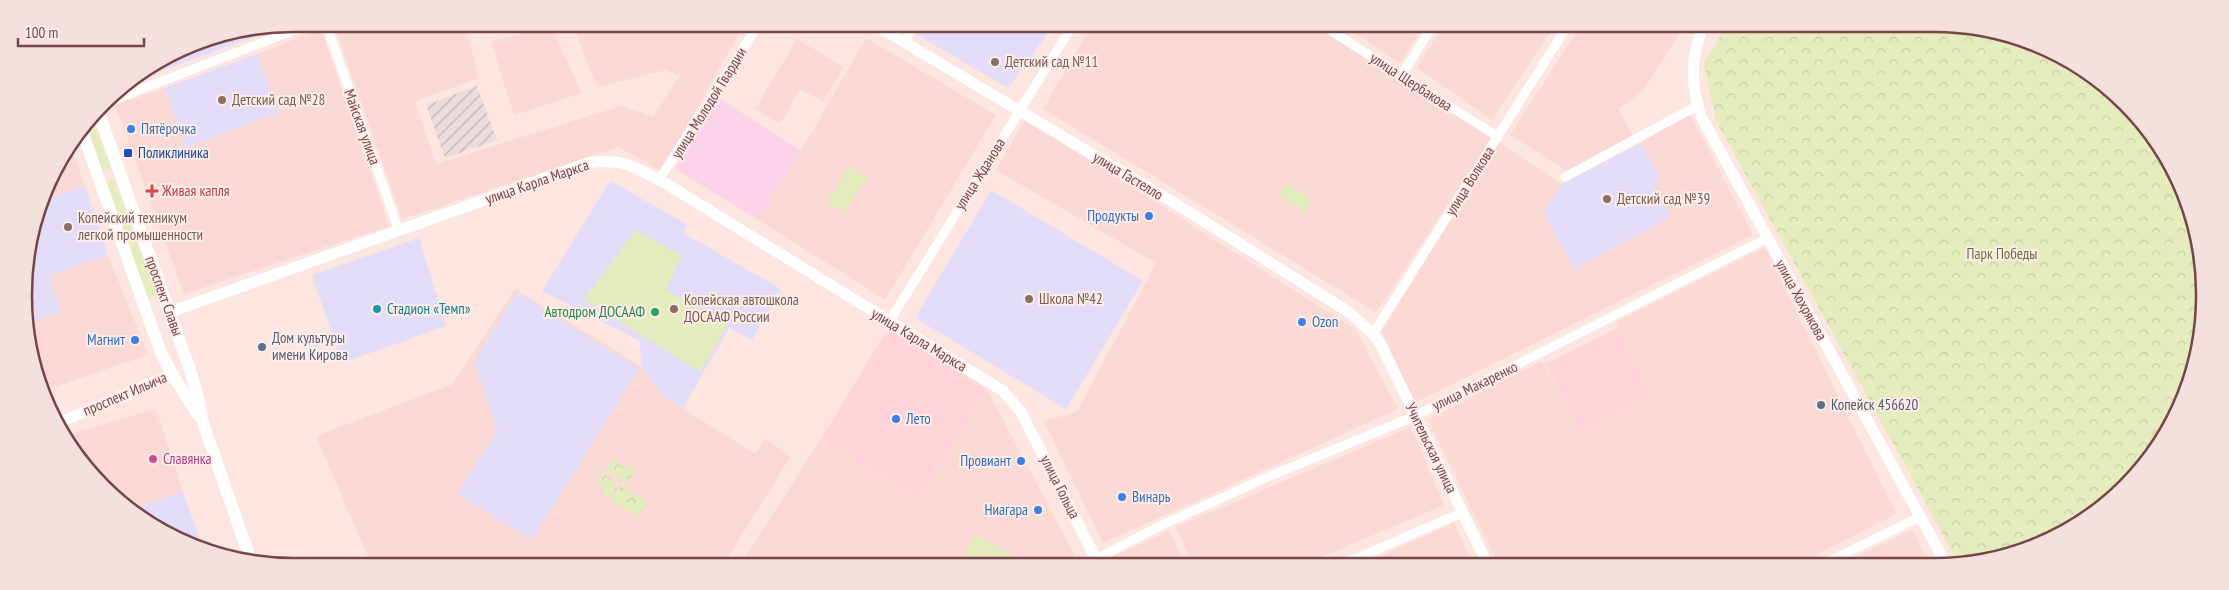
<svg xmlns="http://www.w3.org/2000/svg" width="2229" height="590" viewBox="0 0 2229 590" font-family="'PT Sans Narrow',sans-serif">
<defs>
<pattern id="industrial-furrows" width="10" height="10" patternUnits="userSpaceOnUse" patternTransform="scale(1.25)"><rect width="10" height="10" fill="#ecdddc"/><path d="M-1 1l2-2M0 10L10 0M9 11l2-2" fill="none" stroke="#c4b5b4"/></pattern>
<pattern id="park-crowns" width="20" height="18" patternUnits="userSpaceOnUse" patternTransform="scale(1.25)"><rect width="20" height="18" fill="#e5edbe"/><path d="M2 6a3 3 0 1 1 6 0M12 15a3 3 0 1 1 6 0" fill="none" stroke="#c8cda5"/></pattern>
</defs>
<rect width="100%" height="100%" fill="#fee6e0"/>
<g fill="#fbd9d4">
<polygon points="338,24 465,24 479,78 415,101 436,164 621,106 653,117 679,77 666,70 597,87 573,25 744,25 661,171 618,147 402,219 334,25"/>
<polygon points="1091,26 1317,27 1492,138 1376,312 1043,109"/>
<polygon points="552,27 581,93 514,115 491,41"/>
<polygon points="1346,27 1423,27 1400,63"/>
<polygon points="1442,27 1553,28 1492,120 1417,68"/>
<polygon points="1579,28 1683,28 1643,91 1618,109 1633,135 1567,171 1510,135"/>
<polygon points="321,29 389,226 184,294 115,105 165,88 187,148 279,112 257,54"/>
<polygon points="866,38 996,115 885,300 757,219 801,151"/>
<polygon points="797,39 844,67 823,102 800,89 780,124 755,109"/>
<polygon points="161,63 164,70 130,83"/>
<polygon points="1689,112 1753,235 1414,403 1382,331 1499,142 1561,184 1544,214 1574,269 1654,181 1660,178 1641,143"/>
<polygon points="1025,119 1355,329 1398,409 1103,543 1044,421 1077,412 1156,263 996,170"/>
<polygon points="72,149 85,186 45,199 52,175"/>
<polygon points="1765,247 1896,514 1798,564 1498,563 1428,420 1542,361 1579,430 1650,395 1617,328 1616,322"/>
<polygon points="108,255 148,355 45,390 33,365 29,323 61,312 49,276"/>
<polygon points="515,289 641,366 662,395 755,454 765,439 791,456 725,562 370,561 316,436 453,384"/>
<polygon points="987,389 1078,562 742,562 821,439 920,500"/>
<polygon points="156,409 183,492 134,508 80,460 67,435"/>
<polygon points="1411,427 1444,505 1307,563 1192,563 1176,527"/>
<polygon points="1454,523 1472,563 1365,563"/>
<polygon points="1912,529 1928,564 1842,564"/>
<polygon points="1169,531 1185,563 1117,563 1114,556"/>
</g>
<g fill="#ffd4da">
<polygon points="1617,328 1650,395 1579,431 1545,364"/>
<polygon points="888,329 987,389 920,500 821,439"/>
</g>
<polygon fill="url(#industrial-furrows)" points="477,86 497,140 445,158 426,105"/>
<g fill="#e3ddfa">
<polygon points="924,26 1037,26 1048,33 1008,88 917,35"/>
<polygon points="255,32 256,36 164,70 161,63 191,44"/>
<polygon points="257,54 279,112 186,148 165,88"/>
<polygon points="1641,143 1660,178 1654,182 1671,217 1574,269 1544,214 1561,184"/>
<polygon points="610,181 687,224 683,233 781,289 752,340 729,328 683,408 662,395 641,366 640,341 542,291"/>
<polygon points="85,186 108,255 49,276 61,312 29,323 24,277 45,199"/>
<polygon points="991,190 1143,281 1066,409 915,318"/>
<polygon points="419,238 446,326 342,363 312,275"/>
<polygon points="517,292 639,369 532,540 457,494 497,431 474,361"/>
<polygon points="183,492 202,546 159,530 134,508"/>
</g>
<polygon fill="#fdd3ea" points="719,98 801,151 757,219 675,169"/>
<g fill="#e5edbe">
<polygon points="93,121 111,168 101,171 86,130"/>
<polygon points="850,166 868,177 844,213 827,202"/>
<polygon points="114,179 156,295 146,299 104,182"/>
<polygon points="1286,183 1312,200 1305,212 1278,196"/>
<polygon points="636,230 681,256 666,290 728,325 700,372 584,299"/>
<polygon points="976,534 1021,560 1020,562 977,562 964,555"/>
</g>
<g fill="url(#park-crowns)">
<polygon points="1724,28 1987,29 2084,69 2159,144 2200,242 2200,348 2177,415 2126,487 2054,538 1969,564 1959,564 1715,119 1704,64"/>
<polygon points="612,459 625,468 629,465 636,469 627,483 605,470"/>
<polygon points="602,473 619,484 609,499 602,495 606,489 596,482"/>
<polygon points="621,485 647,501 637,517 611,501"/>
</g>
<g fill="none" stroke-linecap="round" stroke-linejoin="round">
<g stroke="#fff" stroke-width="9">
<polyline points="326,24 399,231"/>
<polyline points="1325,27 1498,137"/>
<polyline points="904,42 915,26"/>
<polyline points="1401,76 1432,27"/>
<polyline points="108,102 310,24"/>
<polyline points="1565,177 1697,106"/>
<polyline points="659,180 758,25"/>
<polyline points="889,322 1072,26"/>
<polyline points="1373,334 1566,28"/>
<polyline points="1096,559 1162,525 1270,476 1415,416 1768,238"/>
<polyline points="1346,563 1463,512"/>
<polyline points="1824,564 1920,517"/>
</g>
<g stroke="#fff" stroke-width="11">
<polyline points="877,26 1186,210 1349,312 1373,334 1380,343 1487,563"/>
<path d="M1703 28C1690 57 1691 87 1701 116L1946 564"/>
<path d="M170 312 588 163C623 157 639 169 668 185L1003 391 1021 412 1098 563"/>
<polyline points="61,422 172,374"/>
</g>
<g stroke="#fff" stroke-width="12">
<polyline points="99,114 189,367 197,393 203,423 251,561"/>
<polyline points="83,134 160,350 172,374 198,415"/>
</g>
</g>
<g fill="#8d6e63" stroke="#ffede9" stroke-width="2">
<circle cx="995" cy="62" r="5"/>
<circle cx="222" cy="100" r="5"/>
<circle cx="1607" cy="199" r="5"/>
<circle cx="68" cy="227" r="5"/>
<circle cx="1029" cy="299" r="5"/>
<circle cx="674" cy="309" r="5"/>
</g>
<g fill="#3f7fe0" stroke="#ffede9" stroke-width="2">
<circle cx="131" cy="129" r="5"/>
<circle cx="1149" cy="216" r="5"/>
<circle cx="1302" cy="322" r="5"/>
<circle cx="135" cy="340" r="5"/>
<circle cx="896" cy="419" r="5"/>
<circle cx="1021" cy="461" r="5"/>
<circle cx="1122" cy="497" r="5"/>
<circle cx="1038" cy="510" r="5"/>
</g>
<rect fill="#1a4fb4" stroke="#ffede9" stroke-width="2" x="123" y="148" width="10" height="10" rx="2.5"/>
<path fill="#e0444e" stroke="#ffede9" stroke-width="2" d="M149.5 183.5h5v5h5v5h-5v5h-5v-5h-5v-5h5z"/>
<circle fill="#0f9aa8" stroke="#ffede9" stroke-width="2" cx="377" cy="309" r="5"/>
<circle fill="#2e9e5b" stroke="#ffede9" stroke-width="2" cx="655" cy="312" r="5"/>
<g fill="#5c6f8a" stroke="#ffede9" stroke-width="2">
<circle cx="262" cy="347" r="5"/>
<circle cx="1821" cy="405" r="5"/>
</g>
<circle fill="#d1479c" stroke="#ffede9" stroke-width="2" cx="153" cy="459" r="5"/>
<g text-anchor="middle" stroke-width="4" stroke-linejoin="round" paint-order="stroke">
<g font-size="15" fill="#785e54" stroke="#ffede9" text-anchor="start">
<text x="1005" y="67">Детский сад №11</text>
<text x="232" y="105">Детский сад №28</text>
<text x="1617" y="204">Детский сад №39</text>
<text x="78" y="223">Копейский техникум<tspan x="78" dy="17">легкой промышенности</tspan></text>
<text x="1039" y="304">Школа №42</text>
<text x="684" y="305">Копейская автошкола<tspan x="684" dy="17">ДОСААФ России</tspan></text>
</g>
<g font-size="15" fill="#774549" stroke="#ffede9">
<text transform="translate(1411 82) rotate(33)" y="5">улица Щербакова</text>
<text transform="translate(709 103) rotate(-58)" y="5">улица Молодой Гвардии</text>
<text transform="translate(362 127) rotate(70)" y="5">Майская улица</text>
<text transform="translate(980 174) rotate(-58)" y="5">улица Жданова</text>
<text transform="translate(1128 176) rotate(31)" y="5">улица Гастелло</text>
<text transform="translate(1470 181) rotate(-58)" y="5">улица Волкова</text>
<text transform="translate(537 182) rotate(-19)" y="5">улица Карла Маркса</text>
<text transform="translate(164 296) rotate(70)" y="5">проспект Славы</text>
<text transform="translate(1801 300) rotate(61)" y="5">улица Хохрякова</text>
<text transform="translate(919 340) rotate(31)" y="5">улица Карла Маркса</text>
<text transform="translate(1475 386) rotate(-26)" y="5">улица Макаренко</text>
<text transform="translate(125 394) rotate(-23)" y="5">проспект Ильича</text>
<text transform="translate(1431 448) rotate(64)" y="5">Учительская улица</text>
<text transform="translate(1060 487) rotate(63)" y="5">улица Гольца</text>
</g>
<g font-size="15" fill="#366cbe" stroke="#ffede9" text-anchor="start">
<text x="141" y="134">Пятёрочка</text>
<text x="1139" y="221" text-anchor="end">Продукты</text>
<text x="1312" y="327">Ozon</text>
<text x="125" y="345" text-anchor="end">Магнит</text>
<text x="906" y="424">Лето</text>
<text x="1011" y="466" text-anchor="end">Провиант</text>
<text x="1132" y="502">Винарь</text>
<text x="1028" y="515" text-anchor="end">Ниагара</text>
</g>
<g font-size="15" fill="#164399" stroke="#ffede9" text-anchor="start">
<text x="138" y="158">Поликлиника</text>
</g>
<g font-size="15" fill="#be3a42" stroke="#ffede9" text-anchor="start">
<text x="162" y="196">Живая капля</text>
</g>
<g font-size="15" fill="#637337" stroke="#ffede9">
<text x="2002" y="259">Парк Победы</text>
</g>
<g font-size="15" fill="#0d838f" stroke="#ffede9" text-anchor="start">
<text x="387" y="314">Стадион «Темп»</text>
</g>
<g font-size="15" fill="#27864d" stroke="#ffede9" text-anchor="end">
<text x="645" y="317">Автодром ДОСААФ</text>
</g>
<g font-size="15" fill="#4e5e75" stroke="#ffede9" text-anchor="start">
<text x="272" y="343">Дом культуры<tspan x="272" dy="17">имени Кирова</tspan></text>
<text x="1831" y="410">Копейск 456620</text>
</g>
<g font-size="15" fill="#b23c85" stroke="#ffede9" text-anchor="start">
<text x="163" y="464">Славянка</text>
</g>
</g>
<path d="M0 0H2229V590H0ZM294 32H1934A262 262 0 0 1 2196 294V296A262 262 0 0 1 1934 558H294A262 262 0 0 1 32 296V294A262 262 0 0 1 294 32Z" fill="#f4e0dc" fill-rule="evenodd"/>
<path fill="none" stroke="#774549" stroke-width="2.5" d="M294 32H1934A262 262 0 0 1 2196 294V296A262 262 0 0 1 1934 558H294A262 262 0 0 1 32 296V294A262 262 0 0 1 294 32Z"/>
<path d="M18 38v8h126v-8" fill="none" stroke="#774549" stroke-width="2.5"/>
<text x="25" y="38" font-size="15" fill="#774549" stroke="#ffede9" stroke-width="4" paint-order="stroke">100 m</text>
</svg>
